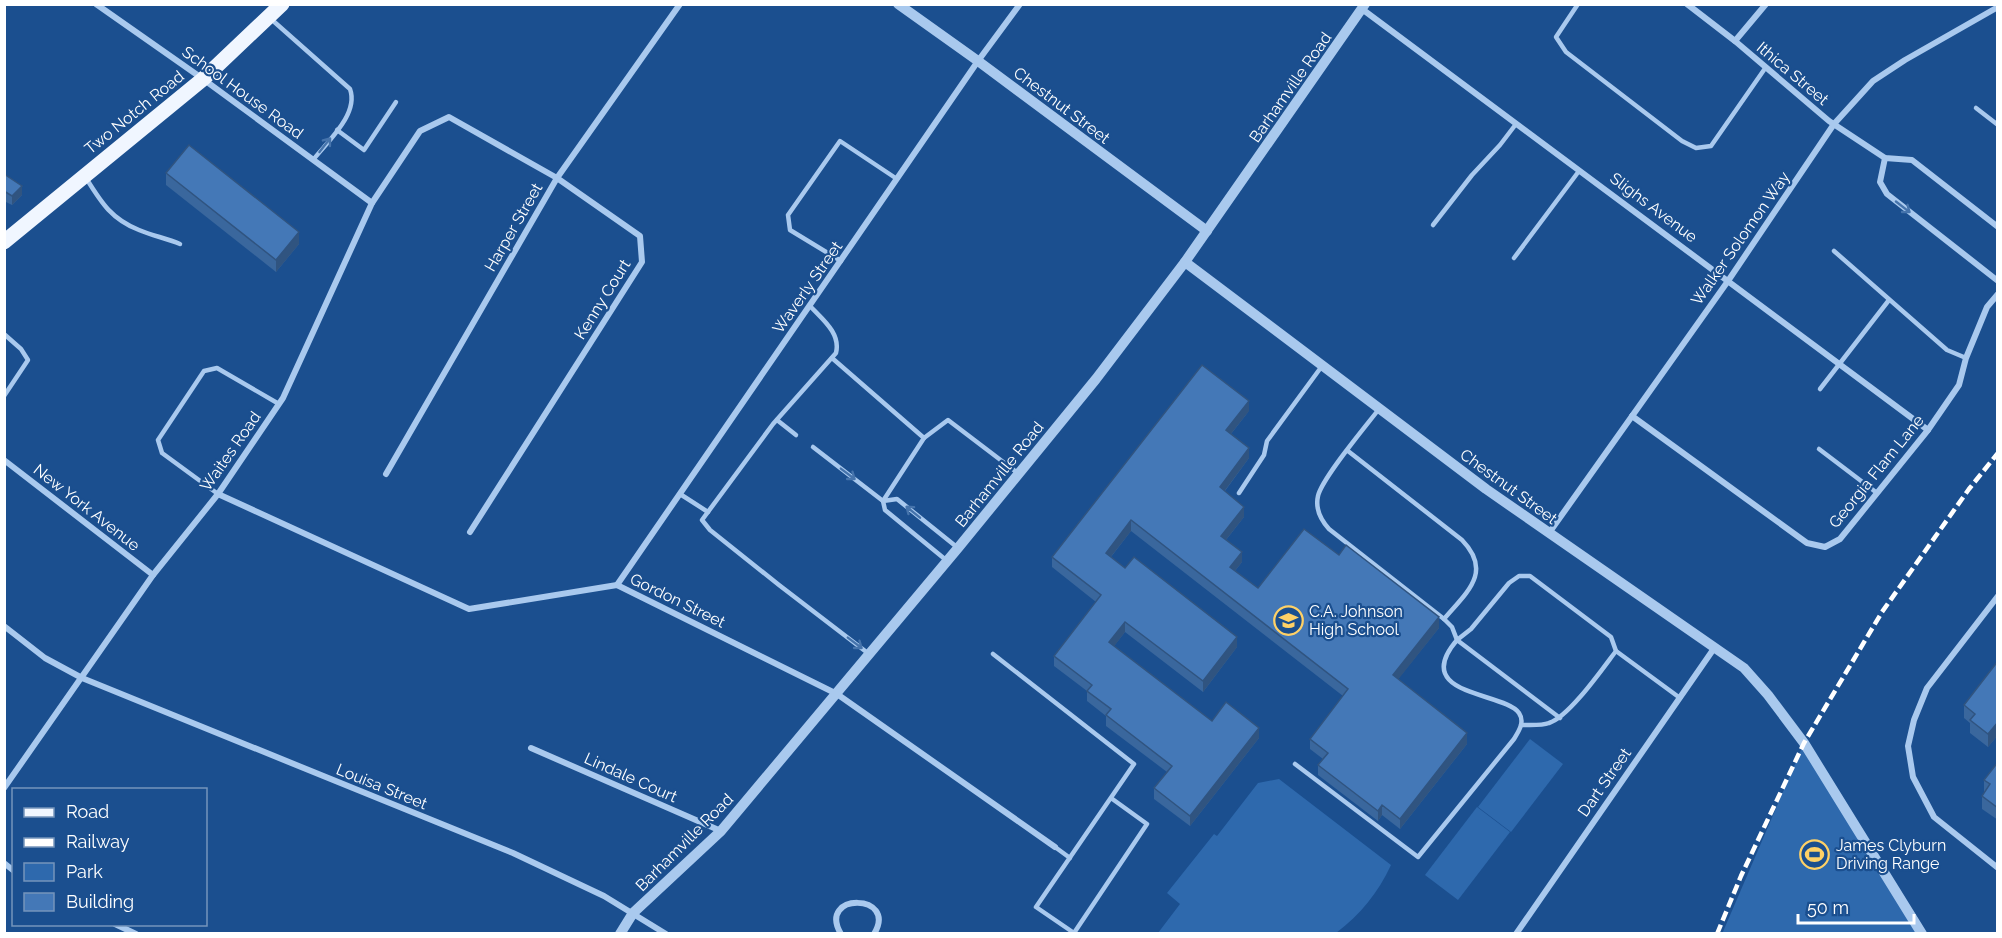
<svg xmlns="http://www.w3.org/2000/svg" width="2002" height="938" viewBox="0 0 2002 938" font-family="Raleway,sans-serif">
<rect width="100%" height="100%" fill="#1b4f8f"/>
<g fill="#2e69ad">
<polygon points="1530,739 1563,764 1511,832 1478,807"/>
<polygon points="1804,743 1923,933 1722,934"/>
<path d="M1279 779 1391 865C1378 893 1360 915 1336 933H1158L1180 904 1167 893 1214 834 1217 836 1258 783Z"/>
<polygon points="1477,807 1510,832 1458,900 1425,875"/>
</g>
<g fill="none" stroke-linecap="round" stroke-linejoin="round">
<g stroke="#a9c9ee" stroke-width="4.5">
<polyline points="1578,4 1556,37 1566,52 1682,141 1696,148 1711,146 1766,67"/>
<path d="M271 19 350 89C359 114 328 141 313 160"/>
<polyline points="1976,108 1998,125"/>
<polyline points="337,130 364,150 396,102"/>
<path d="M86 178C101 202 111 219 139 230 153 236 166 238 180 244"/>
<polyline points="1433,225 1472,175 1500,145 1516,124"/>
<polyline points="1834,251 1947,350 1966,358"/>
<polyline points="1514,258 1579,171"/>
<polyline points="841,261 790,230 788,215 840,141 897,179"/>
<path d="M810 306C822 319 841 333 836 353L773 424 702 520 710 530 779 585 869 654"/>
<polyline points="4,334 21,349 28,360 4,396"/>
<polyline points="832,358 924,438 948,420 1019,474"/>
<polyline points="1820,389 1889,300"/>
<path d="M1379 409C1366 426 1322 478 1318 496 1315 509 1320 519 1329 529L1444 619 1452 627 1457 640 1471 629 1509 583 1519 576H1530L1611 637 1616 651 1680 698"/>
<polyline points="777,420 796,435"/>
<polyline points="813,447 883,501 924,438"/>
<polyline points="1819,449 1877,493"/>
<path d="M1348 451 1462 540C1493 572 1467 592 1444 619"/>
<polyline points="1239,493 1264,455 1267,441 1322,366"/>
<polyline points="218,494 162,453 158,440 204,371 217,368 279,404"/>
<polyline points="680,494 708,512"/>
<polyline points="946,560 885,510 883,501 897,499 958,548"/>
<polyline points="993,654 1134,764 1036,907 1074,933 1147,824 1111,798"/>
<path d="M1521 725C1530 725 1541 726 1549 723 1569 717 1603 668 1616 651"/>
<path d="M1295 764 1418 857 1514 739C1519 731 1525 722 1519 713 1505 692 1409 696 1457 640L1560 718"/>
<polyline points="1055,847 1070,858"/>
</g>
<g stroke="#a9c9ee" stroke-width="6">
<polyline points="96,4 203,79 372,203"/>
<polyline points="1687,4 1735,41 1829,121 1885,158 1912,160 1998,227"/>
<polyline points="1362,9 1928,430"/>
<polyline points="1735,41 1766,4"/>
<polyline points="1885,158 1880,182 1887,194 1998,281"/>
<polyline points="1632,416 1807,543 1825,547 1840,539 1928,430 1959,385 1966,358 1987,307 1998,294"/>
<polyline points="4,460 153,575"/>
<polyline points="386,474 557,178 680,4"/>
<polyline points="218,494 469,609 617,585 837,694 1055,847"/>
<polyline points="1549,533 1728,281 1834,124 1873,81 1905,60 1998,7"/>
<polyline points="617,585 978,61 1020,4"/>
<polyline points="1998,596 1927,688 1914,720 1908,746 1913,777 1934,817 1998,868"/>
<polyline points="4,626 45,658 82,678 513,853 604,896 666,934"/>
<polyline points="531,748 721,831"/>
<polyline points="4,788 153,575 218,494 283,398 372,203 420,131 449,117 557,178 640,236 642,262 470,532"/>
<polyline points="4,863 14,871"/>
<polyline points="115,924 136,934"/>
<path d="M841 934C816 892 899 893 874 934"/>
<polyline points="1516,934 1715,647"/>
</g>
<g stroke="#a9c9ee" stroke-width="10">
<polyline points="898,4 978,61 1207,231"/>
<polyline points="1185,262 1486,489 1744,668 1768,695 1804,743 1922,934"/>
<polyline points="620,934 633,913 721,831 958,548 1096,379 1185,262 1365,4"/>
</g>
<polyline stroke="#f0f6ff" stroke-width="15" points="4,242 203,79 282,4"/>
<polyline stroke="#fff" stroke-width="4.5" stroke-dasharray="10 4.5" stroke-linecap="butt" points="1717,934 1741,876 1804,743 1882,612 1969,489 1998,453"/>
</g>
<g fill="#3a679d">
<polygon points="166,173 299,244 276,272 166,185"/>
<polygon points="4,174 22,195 12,205 4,201"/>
<polygon points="1249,411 1231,434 1249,458 1225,491 1244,517 1226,540 1242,562 1235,571 1258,588 1339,555 1439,628 1398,679 1467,744 1400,829 1382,815 1378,821 1318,775 1318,765 1323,759 1310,749 1310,739 1343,696 1131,531 1111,557 1125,568 1237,647 1203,692 1125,632 1114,646 1212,721 1259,738 1190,826 1154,799 1154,788 1167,772 1106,726 1106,716 1087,701 1087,691 1054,666 1054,656 1096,602 1052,567 1052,557"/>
<polygon points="1998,661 1998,735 1988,747 1970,733 1970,723 1964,718 1964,705"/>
<polygon points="1998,762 1998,820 1982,809 1982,796 1984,793 1984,780"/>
</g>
<g fill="#305480">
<polygon points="22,186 22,195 12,205 12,196"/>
<polygon points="299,232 299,244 276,272 276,260"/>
<polygon points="1249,401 1249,411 1226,440 1226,430"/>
<polygon points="1249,448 1249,458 1220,497 1220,487"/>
<polygon points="1244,507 1244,517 1221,546 1221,536"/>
<polygon points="1131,520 1131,531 1106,563 1106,553"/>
<polygon points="1242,552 1242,562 1230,577 1230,567"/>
<polygon points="1439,617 1439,628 1393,686 1393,675"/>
<polygon points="1125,622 1125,632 1109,653 1109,642"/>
<polygon points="1237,637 1237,647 1203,692 1203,681"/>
<polygon points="1998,722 1998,735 1988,747 1988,734"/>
<polygon points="1259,728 1259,738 1190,826 1190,816"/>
<polygon points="1467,733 1467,744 1400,829 1400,819"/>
<polygon points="1382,805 1382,815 1378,821 1378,811"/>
</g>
<g fill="#4478b7" stroke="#305480" stroke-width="1.5">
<polygon points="189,145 299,232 276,260 166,173"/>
<polygon points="4,174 22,186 12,196 4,191"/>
<polygon points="1202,365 1249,401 1226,430 1249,448 1220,487 1244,507 1221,536 1242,552 1230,567 1258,588 1304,529 1339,555 1346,545 1439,617 1393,675 1467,733 1400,819 1382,805 1378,811 1318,765 1328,753 1310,739 1348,689 1131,520 1106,553 1125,568 1134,557 1237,637 1203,681 1125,622 1109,642 1212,721 1226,702 1259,728 1190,816 1154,788 1172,766 1106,715 1111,709 1087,691 1092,685 1054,656 1101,595 1052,557"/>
<polygon points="1998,661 1998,722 1988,734 1970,720 1975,714 1964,705"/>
<polygon points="1998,762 1998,808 1982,796 1990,784 1984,780"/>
</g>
<defs><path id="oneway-shaft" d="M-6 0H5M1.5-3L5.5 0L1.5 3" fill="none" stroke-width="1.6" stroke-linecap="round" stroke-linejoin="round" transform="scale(1.5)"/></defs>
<g stroke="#4674ac">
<use href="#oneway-shaft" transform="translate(325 145) rotate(-52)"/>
<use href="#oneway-shaft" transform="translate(1903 207) rotate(38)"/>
<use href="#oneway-shaft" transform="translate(848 474) rotate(37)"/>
<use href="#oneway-shaft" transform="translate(913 512) rotate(-141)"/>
<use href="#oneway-shaft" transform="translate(855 643) rotate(37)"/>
</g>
<defs>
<symbol id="school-ring" viewBox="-11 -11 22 22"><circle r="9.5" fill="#1b4f8f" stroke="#ffd166" stroke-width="1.5"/><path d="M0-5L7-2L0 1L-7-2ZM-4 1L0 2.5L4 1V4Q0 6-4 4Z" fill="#ffd166"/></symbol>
<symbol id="stadium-ring" viewBox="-11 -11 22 22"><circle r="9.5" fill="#1b4f8f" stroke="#ffd166" stroke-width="1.5"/><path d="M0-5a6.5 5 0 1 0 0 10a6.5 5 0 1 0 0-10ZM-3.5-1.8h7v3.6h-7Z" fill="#ffd166"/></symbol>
</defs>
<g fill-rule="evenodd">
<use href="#school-ring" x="1272" y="604" width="33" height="33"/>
<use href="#stadium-ring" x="1798" y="838" width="33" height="33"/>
</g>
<g text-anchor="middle" stroke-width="4.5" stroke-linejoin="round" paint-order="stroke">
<g font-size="16" fill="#fff" stroke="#1b4f8f">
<text transform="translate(1793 73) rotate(40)" y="6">Ithica Street</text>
<text transform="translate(1290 87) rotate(-55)" y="6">Barhamville Road</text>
<text transform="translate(243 92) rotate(36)" y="6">School House Road</text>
<text transform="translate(1062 105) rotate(37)" y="6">Chestnut Street</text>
<text transform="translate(134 112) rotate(-39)" y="6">Two Notch Road</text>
<text transform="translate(1654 207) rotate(37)" y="6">Slighs Avenue</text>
<text transform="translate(513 227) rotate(-60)" y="6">Harper Street</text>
<text transform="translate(1740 238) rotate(-55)" y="6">Walker Solomon Way</text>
<text transform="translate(807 287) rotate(-55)" y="6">Waverly Street</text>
<text transform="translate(602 299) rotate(-58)" y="6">Kenny Court</text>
<text transform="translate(230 451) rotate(-55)" y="6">Waites Road</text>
<text transform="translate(1876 471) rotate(-51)" y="6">Georgia Flam Lane</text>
<text transform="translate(999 474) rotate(-51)" y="6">Barhamville Road</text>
<text transform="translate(1509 486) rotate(36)" y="6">Chestnut Street</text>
<text transform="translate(87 507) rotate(38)" y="6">New York Avenue</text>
<text transform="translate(678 600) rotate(26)" y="6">Gordon Street</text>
<text transform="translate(631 777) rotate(24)" y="6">Lindale Court</text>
<text transform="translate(1604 782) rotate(-55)" y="6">Dart Street</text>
<text transform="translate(382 786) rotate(22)" y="6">Louisa Street</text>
<text transform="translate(684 842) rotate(-45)" y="6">Barhamville Road</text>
</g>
<g font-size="16" fill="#fff" stroke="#1b4f8f" text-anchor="start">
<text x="1309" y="617">C.A. Johnson<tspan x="1309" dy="18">High School</tspan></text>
<text x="1836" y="851">James Clyburn<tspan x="1836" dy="18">Driving Range</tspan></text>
</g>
</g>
<rect width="2002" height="938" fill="none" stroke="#ffffff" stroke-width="12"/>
<rect x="12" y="788" width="195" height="138" fill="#1b4f8f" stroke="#7695bc" stroke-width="1.5"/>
<rect x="24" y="808" width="30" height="9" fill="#f0f6ff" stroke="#7695bc" stroke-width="1.5"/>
<text x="66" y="818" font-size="18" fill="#ffffff">Road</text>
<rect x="24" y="838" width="30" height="9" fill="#ffffff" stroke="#7695bc" stroke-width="1.5"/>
<text x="66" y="848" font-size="18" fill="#ffffff">Railway</text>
<rect x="24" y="863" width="30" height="18" fill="#2e69ad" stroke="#7695bc" stroke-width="1.5"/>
<text x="66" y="878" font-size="18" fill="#ffffff">Park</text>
<rect x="24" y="893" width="30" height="18" fill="#4478b7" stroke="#7695bc" stroke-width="1.5"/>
<text x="66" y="908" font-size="18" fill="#ffffff">Building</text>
<path d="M1798 914v9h116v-9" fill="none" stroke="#ffffff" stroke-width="3"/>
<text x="1807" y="914" font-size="18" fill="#ffffff" stroke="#1b4f8f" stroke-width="4.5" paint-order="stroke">50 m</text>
</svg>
